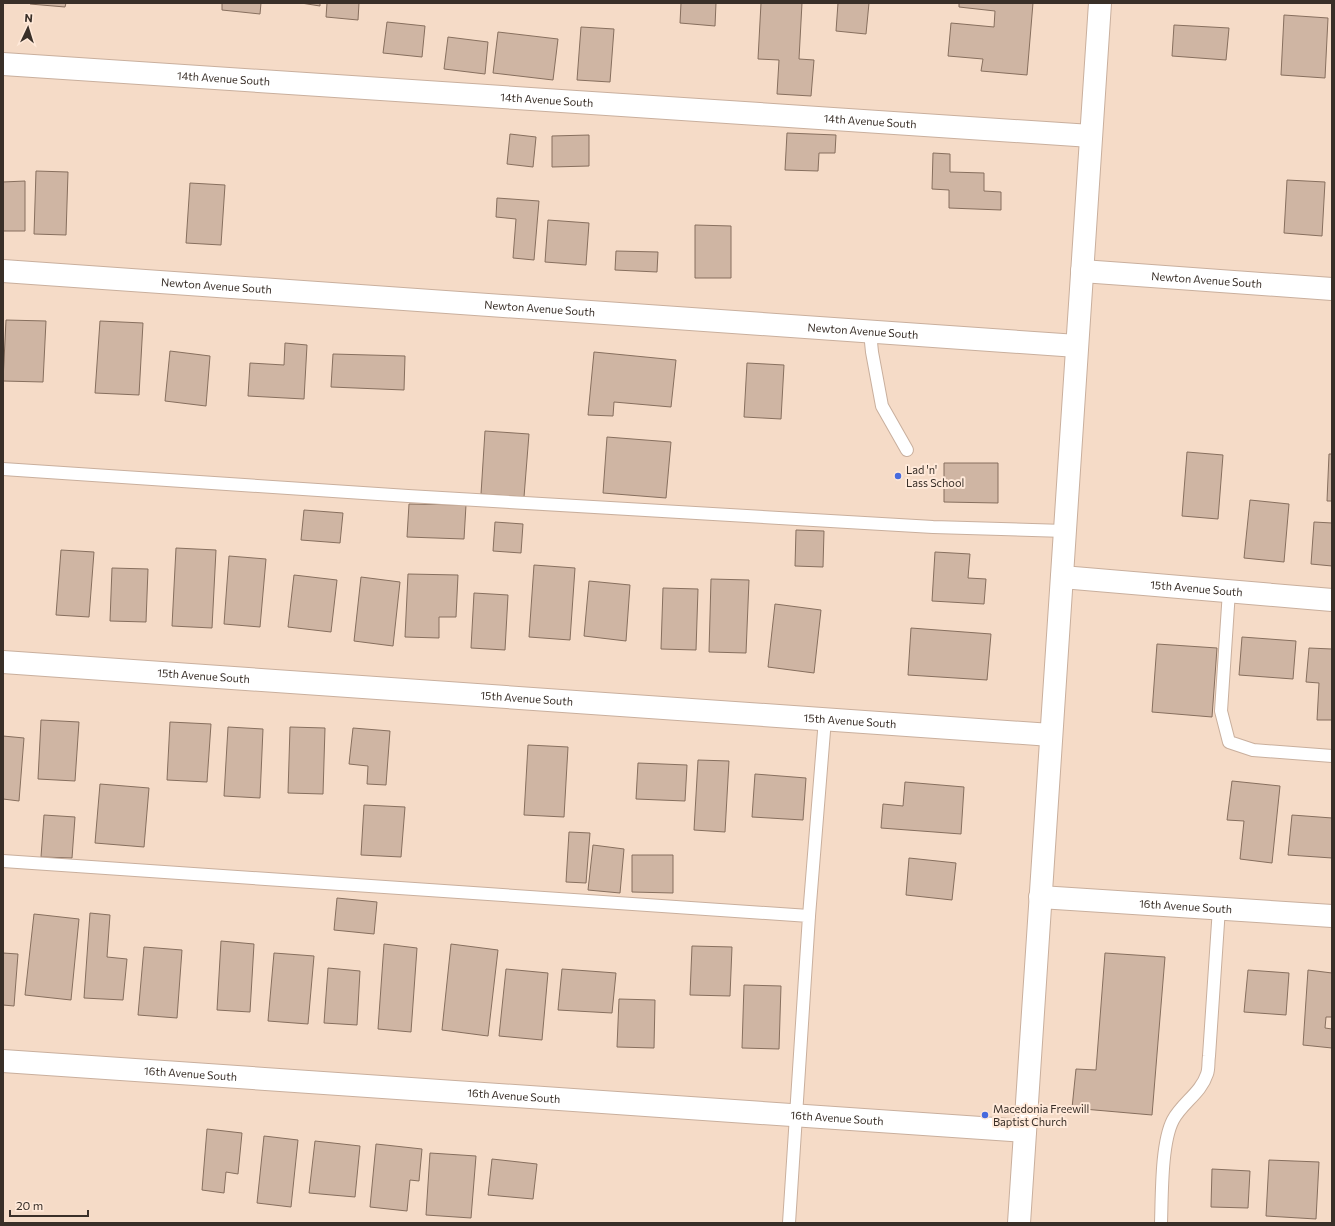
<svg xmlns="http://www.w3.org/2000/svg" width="1335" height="1226" viewBox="0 0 1335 1226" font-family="Commissioner,sans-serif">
<rect width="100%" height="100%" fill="#f5dbc7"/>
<g fill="#cfb5a3" stroke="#876f5e">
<polygon points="30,3 66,3 65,7 30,4"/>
<polygon points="222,3 261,3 260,14 222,10"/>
<polygon points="301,3 320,3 320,6"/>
<polygon points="327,3 359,3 358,20 326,17"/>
<polygon points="681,3 716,3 715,26 680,23"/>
<polygon points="761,3 802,3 799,59 814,60 811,96 777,94 779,60 758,59"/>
<polygon points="838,3 869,3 866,34 836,31"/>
<polygon points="959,3 1033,3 1027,75 981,71 983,59 948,56 951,23 994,27 995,11 959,7"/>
<polygon points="1284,15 1328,18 1325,78 1281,75"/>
<polygon points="387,22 425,26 422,57 383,53"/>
<polygon points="1174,25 1229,28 1226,60 1172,56"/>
<polygon points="581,27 614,29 610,82 577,80"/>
<polygon points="498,32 558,39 553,80 493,73"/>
<polygon points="448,37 488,42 485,74 444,69"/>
<polygon points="787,133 836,135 835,153 819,153 818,171 785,170"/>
<polygon points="510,134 536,137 533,167 507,164"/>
<polygon points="589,135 589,166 552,167 552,136"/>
<polygon points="933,153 950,154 950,172 984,173 984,191 1001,192 1001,210 949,208 949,190 932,189"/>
<polygon points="36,171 68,172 66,235 34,234"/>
<polygon points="1287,180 1325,182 1322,236 1284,233"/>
<polygon points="25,181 25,231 3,231 3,182"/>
<polygon points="190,183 225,185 221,245 186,243"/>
<polygon points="497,198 539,201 534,260 513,258 516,219 496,217"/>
<polygon points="548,220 589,223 586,265 545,262"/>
<polygon points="695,225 731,226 731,278 695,278"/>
<polygon points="616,251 658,252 657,272 615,270"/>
<polygon points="6,320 46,321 43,382 3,381"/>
<polygon points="100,321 143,323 139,395 95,393"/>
<polygon points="285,343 307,345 304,399 248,396 250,363 284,365"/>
<polygon points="170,351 210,356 206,406 165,401"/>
<polygon points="594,352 676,360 671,407 614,402 613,416 588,415"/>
<polygon points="333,354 405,356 404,390 331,387"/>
<polygon points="747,363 784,365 781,419 744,417"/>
<polygon points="485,431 529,434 524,497 481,494"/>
<polygon points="607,437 671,442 666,498 603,493"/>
<polygon points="1187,452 1223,455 1218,519 1182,516"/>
<polygon points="1329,454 1332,454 1332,501 1327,501"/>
<polygon points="944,463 998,463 998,503 944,502"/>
<polygon points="1250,500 1289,504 1284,562 1244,558"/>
<polygon points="409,504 466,505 464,539 407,537"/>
<polygon points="304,510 343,513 340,543 301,540"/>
<polygon points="495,522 523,524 521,553 493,551"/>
<polygon points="1314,522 1332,523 1332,566 1311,564"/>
<polygon points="796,530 824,531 823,567 795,566"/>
<polygon points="176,548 216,550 212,628 172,626"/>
<polygon points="61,550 94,552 89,617 56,615"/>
<polygon points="935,552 970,554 968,578 986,579 984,604 932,601"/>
<polygon points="229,556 266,559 260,627 224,624"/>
<polygon points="534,565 575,568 570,640 529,637"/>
<polygon points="112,568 148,569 146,622 110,621"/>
<polygon points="408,574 458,575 456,617 439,617 439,638 405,637"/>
<polygon points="294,575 337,580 331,632 288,627"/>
<polygon points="361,577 400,582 393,646 354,641"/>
<polygon points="711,579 749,580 746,653 709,652"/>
<polygon points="589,581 630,585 626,641 584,636"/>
<polygon points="663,588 698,589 696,650 661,649"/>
<polygon points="474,593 508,595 505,650 471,648"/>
<polygon points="775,604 821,610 814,673 768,667"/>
<polygon points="911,628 991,634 987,680 908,675"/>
<polygon points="1242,637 1296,641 1293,679 1239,675"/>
<polygon points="1157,644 1217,648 1212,717 1152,712"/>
<polygon points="1309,648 1332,649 1332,720 1317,720 1319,683 1306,682"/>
<polygon points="41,720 79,722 75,781 38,779"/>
<polygon points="170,722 211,724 207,782 167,780"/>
<polygon points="228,727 263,729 260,798 224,796"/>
<polygon points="290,727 325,728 323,794 288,793"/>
<polygon points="353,728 390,731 386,785 367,784 368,766 349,764"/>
<polygon points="3,736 24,738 19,801 3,799"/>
<polygon points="528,745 568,747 564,817 524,815"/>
<polygon points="698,760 729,761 725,832 694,830"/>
<polygon points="638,763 687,765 685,801 636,799"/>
<polygon points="755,774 806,778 803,820 752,817"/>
<polygon points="1232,781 1280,786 1272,863 1240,859 1244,821 1227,820"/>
<polygon points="905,782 964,787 961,834 881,828 883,804 903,806"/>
<polygon points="100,784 149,788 144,847 95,843"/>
<polygon points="364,805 405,807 401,857 361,855"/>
<polygon points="44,815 75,817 72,858 41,857"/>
<polygon points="1292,815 1332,818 1332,858 1288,855"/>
<polygon points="569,832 590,833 586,883 566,882"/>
<polygon points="593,845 624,849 620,893 588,890"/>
<polygon points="632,855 673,855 673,893 632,892"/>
<polygon points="909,858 956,863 952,900 906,895"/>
<polygon points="337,898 377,902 374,934 334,930"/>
<polygon points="90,913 110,915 107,957 127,959 123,1000 84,998"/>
<polygon points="34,914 79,919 71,1000 25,995"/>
<polygon points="221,941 254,944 250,1012 217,1010"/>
<polygon points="384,944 417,948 411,1032 378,1029"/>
<polygon points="451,944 498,950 488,1036 442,1030"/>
<polygon points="692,946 732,947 730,996 690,995"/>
<polygon points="144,947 182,950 177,1018 138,1015"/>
<polygon points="3,953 18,954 14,1006 3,1005"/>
<polygon points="274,953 314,956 308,1024 268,1021"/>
<polygon points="1105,953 1165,957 1152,1115 1072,1108 1076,1069 1096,1070"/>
<polygon points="328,968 360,971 357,1025 324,1023"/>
<polygon points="506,969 548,973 542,1040 499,1036"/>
<polygon points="562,969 616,973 612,1013 558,1010"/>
<polygon points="1248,970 1289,973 1286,1015 1244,1012"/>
<polygon points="1308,970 1332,973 1332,1017 1326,1017 1325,1028 1332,1029 1332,1048 1303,1045"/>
<polygon points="744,985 781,986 779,1049 742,1048"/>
<polygon points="619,999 655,1000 654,1048 617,1047"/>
<polygon points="207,1129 242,1133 238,1174 226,1172 224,1193 202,1190"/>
<polygon points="264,1136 298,1140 291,1207 257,1203"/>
<polygon points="315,1141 360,1146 355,1197 309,1193"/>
<polygon points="376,1144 422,1149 419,1181 410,1180 407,1211 370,1207"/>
<polygon points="430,1153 476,1156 471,1218 426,1215"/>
<polygon points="492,1159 537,1164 533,1199 488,1195"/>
<polygon points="1269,1160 1319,1162 1316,1219 1266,1216"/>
<polygon points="1212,1169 1250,1171 1248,1208 1211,1207"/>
</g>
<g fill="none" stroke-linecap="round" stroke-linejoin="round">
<defs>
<g id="service">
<polyline points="870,332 872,352 882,406 907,450"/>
<polyline points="3,469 408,496 933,527 1065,531"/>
<polyline points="1229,591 1221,711 1229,742 1253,750 1332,756"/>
<polyline points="3,861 809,916 789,1223"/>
<polyline points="809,916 825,719"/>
<path d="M1161 1223C1162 1196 1161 1143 1173 1120 1182 1103 1201 1093 1207 1074 1209 1069 1208 1062 1209 1056L1219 908"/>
</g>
<g id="minor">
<path id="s1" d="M3 64 1091 136"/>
<path id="s2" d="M3 271 1077 346"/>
<path id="s3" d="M1082 271 1332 289"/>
<path id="s4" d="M1062 577 1332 600"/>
<path id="s5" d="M3 662 1051 735"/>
<path id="s6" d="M1040 897 1332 916"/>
<path id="s7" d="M3 1061 1025 1131"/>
</g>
<polyline id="secondary" points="1019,1223 1100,3"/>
</defs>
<use href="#service" stroke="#c9af9d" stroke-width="14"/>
<use href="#minor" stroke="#c9af9d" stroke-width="24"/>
<use href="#secondary" stroke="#c9af9d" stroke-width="24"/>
<use href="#service" stroke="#fff" stroke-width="12"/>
<use href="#minor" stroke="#fff" stroke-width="22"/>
<use href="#secondary" stroke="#fff" stroke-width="22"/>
</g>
<g fill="#486bde" stroke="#ffe9d9" stroke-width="1.5">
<circle cx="898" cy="476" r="4"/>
<circle cx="985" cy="1115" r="4"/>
</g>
<g text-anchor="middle" stroke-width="4" stroke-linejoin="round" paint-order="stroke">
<g font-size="11" fill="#392f28" stroke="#ffe9d9">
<text dy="4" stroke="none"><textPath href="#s1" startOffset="221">14th Avenue South</textPath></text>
<text dy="4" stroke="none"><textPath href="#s1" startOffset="545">14th Avenue South</textPath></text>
<text dy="4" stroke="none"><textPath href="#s1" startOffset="869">14th Avenue South</textPath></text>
<text dy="4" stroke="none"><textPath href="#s3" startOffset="125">Newton Avenue South</textPath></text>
<text dy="4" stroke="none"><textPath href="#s2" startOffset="214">Newton Avenue South</textPath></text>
<text dy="4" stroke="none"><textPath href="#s2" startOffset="538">Newton Avenue South</textPath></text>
<text dy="4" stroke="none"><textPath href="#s2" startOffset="862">Newton Avenue South</textPath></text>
<text dy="4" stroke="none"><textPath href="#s4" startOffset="135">15th Avenue South</textPath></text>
<text dy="4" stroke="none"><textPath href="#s5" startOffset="201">15th Avenue South</textPath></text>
<text dy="4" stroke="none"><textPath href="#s5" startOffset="525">15th Avenue South</textPath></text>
<text dy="4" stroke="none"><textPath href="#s5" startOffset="849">15th Avenue South</textPath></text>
<text dy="4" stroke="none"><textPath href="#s6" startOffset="146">16th Avenue South</textPath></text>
<text dy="4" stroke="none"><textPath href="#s7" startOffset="188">16th Avenue South</textPath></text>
<text dy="4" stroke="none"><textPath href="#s7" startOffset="512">16th Avenue South</textPath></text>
<text dy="4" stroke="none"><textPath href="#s7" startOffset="836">16th Avenue South</textPath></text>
</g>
<g font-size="11" fill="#392f28" stroke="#ffe9d9" text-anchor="start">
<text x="906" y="474">Lad 'n'<tspan x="906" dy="13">Lass School</tspan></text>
<text x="993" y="1113">Macedonia Freewill<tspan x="993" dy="13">Baptist Church</tspan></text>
</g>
</g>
<rect width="1335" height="1226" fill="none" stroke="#392f28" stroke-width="8"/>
<g transform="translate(28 28) rotate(4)" stroke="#ffe9d9" stroke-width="3" paint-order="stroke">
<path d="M0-3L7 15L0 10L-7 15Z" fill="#392f28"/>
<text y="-6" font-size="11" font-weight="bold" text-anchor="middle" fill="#392f28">N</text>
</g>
<path d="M10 1210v6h78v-6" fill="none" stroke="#392f28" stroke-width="2"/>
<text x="16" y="1210" font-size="12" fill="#392f28" stroke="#ffe9d9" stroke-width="3" paint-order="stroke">20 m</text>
</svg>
